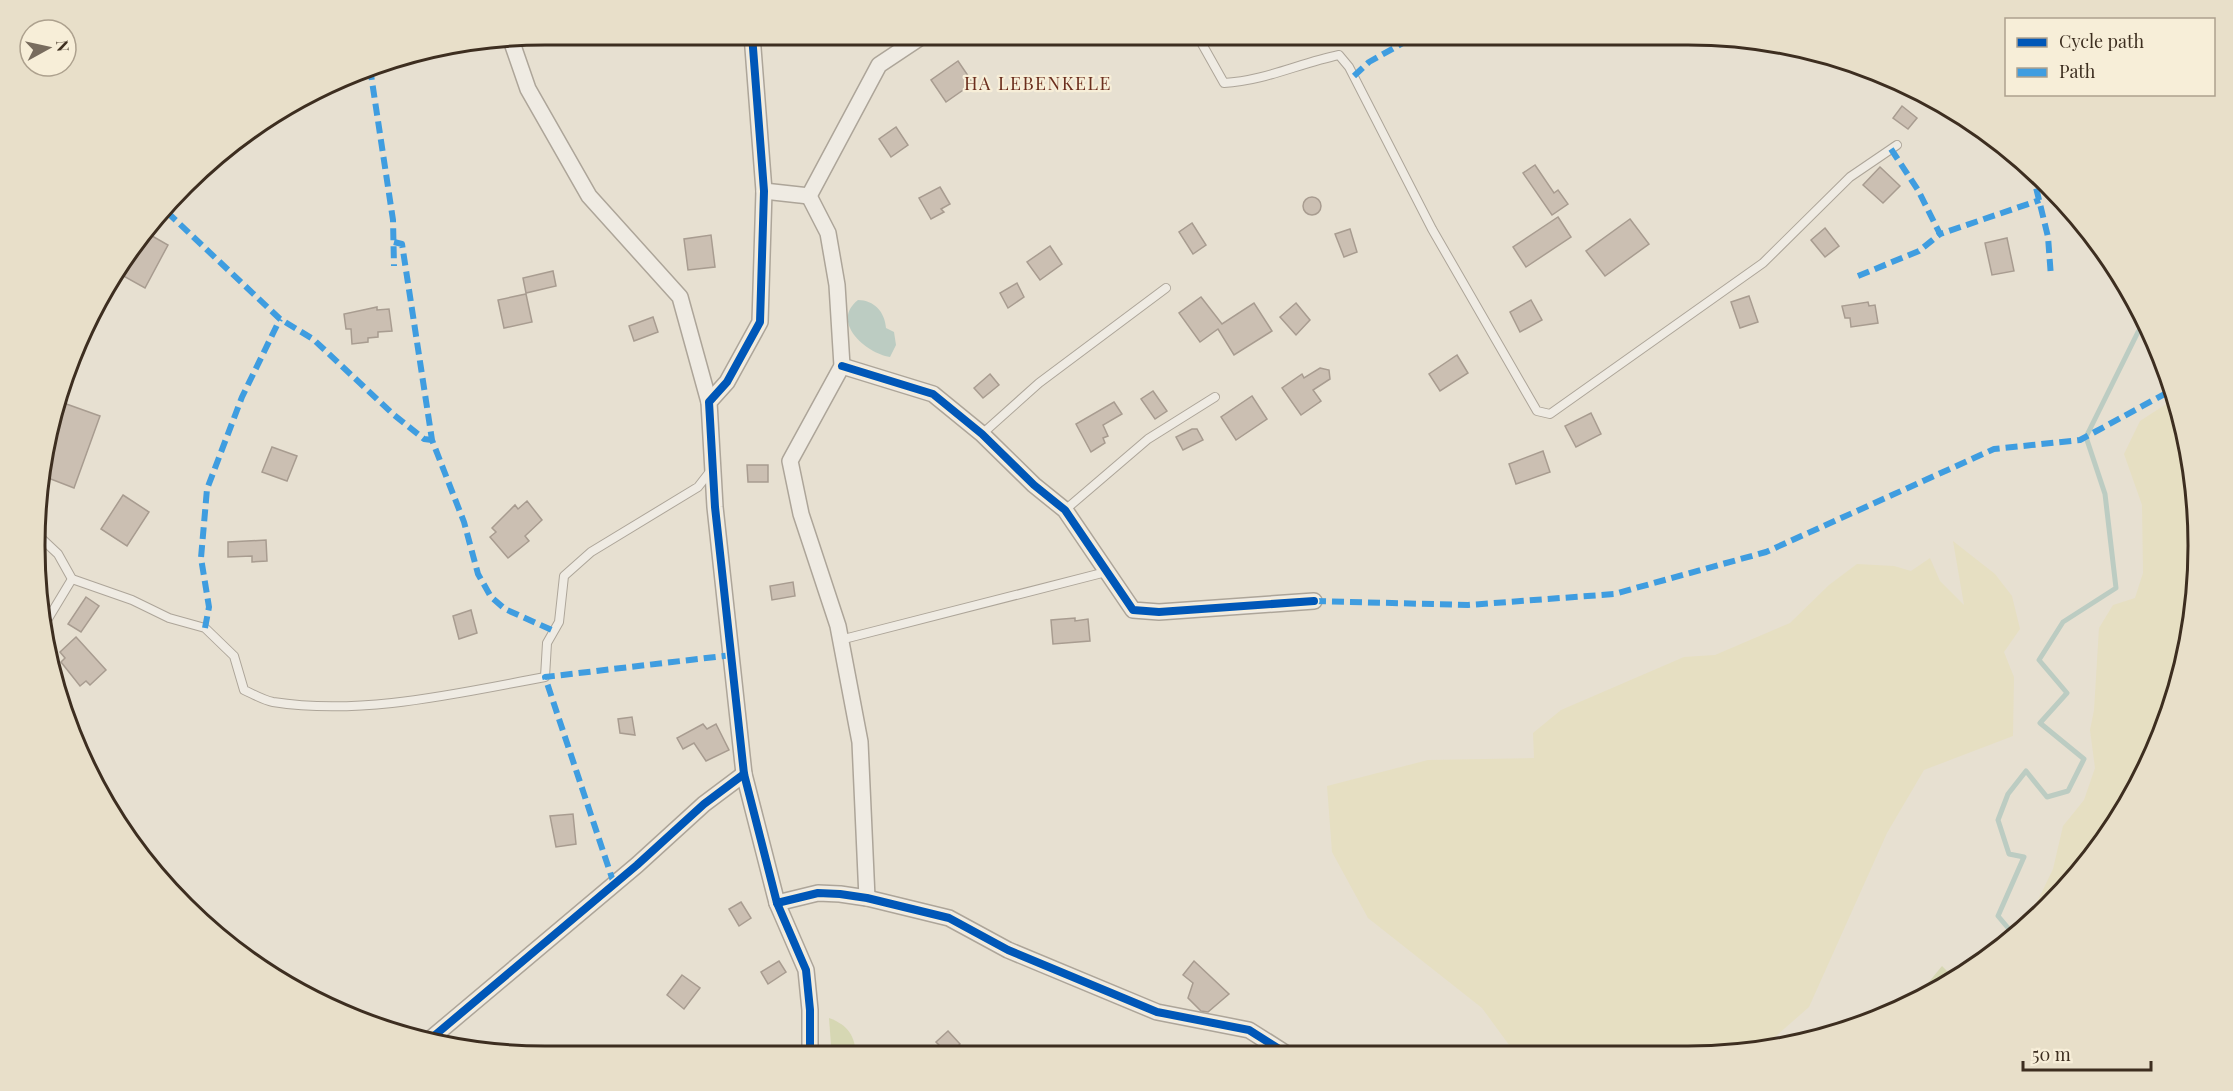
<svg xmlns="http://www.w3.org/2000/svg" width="2233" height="1091" viewBox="0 0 2233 1091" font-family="'Playfair Display',serif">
<rect width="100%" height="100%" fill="#e7e0d1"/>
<g fill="#e6dfc2">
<polygon points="2174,399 2189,446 2198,546 2189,646 2159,741 2093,857 2027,923 2053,869 2063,826 2084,800 2095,768 2090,730 2094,710 2099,628 2113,605 2135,598 2143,573 2142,505 2124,454 2140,421"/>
<polygon points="1953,541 1995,574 2012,596 2020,629 2004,652 2014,677 2013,736 1924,770 1887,833 1809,1007 1759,1051 1515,1053 1482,1008 1368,918 1332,852 1327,786 1428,760 1534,758 1533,733 1561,710 1684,657 1715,655 1790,623 1829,585 1857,564 1894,566 1911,571 1930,558 1940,581 1964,605"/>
</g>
<g fill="#d6d7b3">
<polygon points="1942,966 1953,977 1915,999"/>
<path d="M829 1018C848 1025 855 1036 856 1055H836L831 1045Z"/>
</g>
<path fill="#bcccc2" d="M858 300C874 300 885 312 886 328L894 332 896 345 890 357C866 353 830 322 858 300Z"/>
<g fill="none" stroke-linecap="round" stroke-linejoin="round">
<polyline stroke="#bcccc2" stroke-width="5" points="2014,935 1998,916 2024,857 2009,854 1998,820 2008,794 2026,771 2047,797 2068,791 2084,759 2040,723 2067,693 2039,660 2063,622 2116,588 2105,494 2086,437 2138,332 2146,324"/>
</g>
<g fill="#cbbfb2" stroke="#a89c90" stroke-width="1.5">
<polygon points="958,61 973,83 946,102 931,80"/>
<polygon points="1902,106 1917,118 1908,129 1893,118"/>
<polygon points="896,127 908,145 891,157 879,139"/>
<polygon points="1535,165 1554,193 1558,190 1568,204 1552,215 1523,173"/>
<polygon points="1880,167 1900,186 1883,203 1863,185"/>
<polygon points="940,187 950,204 941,209 944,212 931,219 919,198"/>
<circle cx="1312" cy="206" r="9"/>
<polygon points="1558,217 1571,237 1526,267 1513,247"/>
<polygon points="1630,219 1649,244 1605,276 1586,251"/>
<polygon points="1192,223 1206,245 1193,254 1179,232"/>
<polygon points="1825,228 1839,246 1825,257 1811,240"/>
<polygon points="1350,229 1357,252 1344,257 1335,234"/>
<polygon points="147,233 168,245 145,288 118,273 127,255"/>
<polygon points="711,235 715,267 688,270 684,239"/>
<polygon points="2007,238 2014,271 1992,275 1985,243"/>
<polygon points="1050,246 1062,264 1040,280 1027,262"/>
<polygon points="553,271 556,286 526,293 523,278"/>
<polygon points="1017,283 1024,297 1008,308 1000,293"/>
<polygon points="526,294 532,322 504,328 498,300"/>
<polygon points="1749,296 1758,322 1740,328 1731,302"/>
<polygon points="1201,297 1222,324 1254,303 1272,331 1234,355 1218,329 1200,342 1179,313"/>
<polygon points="1531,300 1542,320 1520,332 1510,312"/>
<polygon points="1868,302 1869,306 1875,305 1878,323 1851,327 1850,318 1845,318 1842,306"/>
<polygon points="1296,303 1310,320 1296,335 1280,317"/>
<polygon points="377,307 377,310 389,309 392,331 378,332 378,337 368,338 368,342 352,344 351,329 346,329 344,314"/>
<polygon points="653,317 658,332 634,341 629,326"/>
<polygon points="1457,355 1468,373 1440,391 1429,374"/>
<polygon points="1320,368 1329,370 1330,379 1313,390 1321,401 1301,415 1282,388 1302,374 1304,378"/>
<polygon points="990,374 999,385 983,398 974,388"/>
<polygon points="1153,391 1167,411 1155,419 1141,399"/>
<polygon points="1252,396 1267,419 1236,440 1221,417"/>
<polygon points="58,401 100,416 74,488 43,476 44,445"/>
<polygon points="1114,402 1122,414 1103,425 1108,436 1103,438 1105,443 1091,452 1076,424"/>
<polygon points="1591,413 1601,434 1576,447 1565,426"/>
<polygon points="1192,429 1197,429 1203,440 1183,450 1176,437"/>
<polygon points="272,447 297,456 287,481 262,472"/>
<polygon points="1543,451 1550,472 1516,484 1509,464"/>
<polygon points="747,465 768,465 768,482 748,482"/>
<polygon points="123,495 149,512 127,546 101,529"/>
<polygon points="527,501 542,520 525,536 529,541 508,558 490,537 496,532 492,528 515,505 518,509"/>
<polygon points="266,540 267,561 252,562 252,556 228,557 228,542"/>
<polygon points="793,582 795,596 772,600 770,586"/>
<polygon points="86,597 99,606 81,632 68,624"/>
<polygon points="471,610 477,633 459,639 453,616"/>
<polygon points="1075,618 1075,621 1088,619 1090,641 1053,644 1051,620"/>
<polygon points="76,637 106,670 90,685 86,681 80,686 61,662 65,658 60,652"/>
<polygon points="632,717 635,735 620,733 618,719"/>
<polygon points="703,724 707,729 716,724 729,750 706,761 694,743 683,749 677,738"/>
<polygon points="573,814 576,844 556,847 550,816"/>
<polygon points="741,902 751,918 739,926 729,909"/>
<polygon points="779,961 786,972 768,984 761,972"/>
<polygon points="1194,961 1229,994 1208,1012 1201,1011 1188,998 1193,983 1183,975"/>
<polygon points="682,975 700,988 684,1009 667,995"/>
<polygon points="948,1031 960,1044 949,1055 936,1042"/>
</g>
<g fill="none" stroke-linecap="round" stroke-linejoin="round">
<defs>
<g id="lane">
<path d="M1197 35 1224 83C1264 81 1300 63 1339 55L1349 67 1432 229 1537 411 1550 414 1763 263 1850 177 1897 145"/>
<polyline points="982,434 1039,383 1166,288"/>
<polyline points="1065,510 1148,439 1215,397"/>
<path d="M41 538 58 554 72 579 132 600 169 618 205 628 234 656 244 690C253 694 263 700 273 702 363 716 458 693 545 677L547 643 559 622 564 576 591 552 698 487 712 469"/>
<polyline points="43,627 72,579"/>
<polyline points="840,640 1106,572"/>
</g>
<g id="street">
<polyline points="752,35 764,191 760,322 727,382 709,402 715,507 744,774 777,903 806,970 810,1010 810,1056"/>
<polyline points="511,40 528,89 589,196 680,297 709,402"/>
<polyline points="764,191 809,196 879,65 924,35"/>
<polyline points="809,196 828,233 837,285 842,366 790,461 801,514 838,626 860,742 867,898"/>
<polyline points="842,366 933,394 982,434 1034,485 1065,510 1133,610 1159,612 1314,601"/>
<polyline points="777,903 818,893 840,894 867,898 949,918 1008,950 1157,1012 1249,1030 1287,1054"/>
<polyline points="428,1041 637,865 704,804 744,774"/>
</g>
</defs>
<use href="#lane" stroke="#ada599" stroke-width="10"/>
<use href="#street" stroke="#ada599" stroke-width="18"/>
<use href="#lane" stroke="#efebe3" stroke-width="8"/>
<use href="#street" stroke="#efebe3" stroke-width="15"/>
<g stroke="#3f9de0" stroke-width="6" stroke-dasharray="12 6" stroke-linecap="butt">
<polyline points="370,68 393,220 394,266"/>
<polyline points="1354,76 1369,62 1417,35"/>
<polyline points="1891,149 1918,190 1940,234 2040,200"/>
<polyline points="2032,171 2048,237 2051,277"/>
<polyline points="167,212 280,319 313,339 394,415 424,439 432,440"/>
<polyline points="394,242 402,244 432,440 464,522 478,574 491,597 505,609 554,631"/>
<polyline points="1858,276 1919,251 1940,234"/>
<polyline points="1314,601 1468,605 1614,594 1766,552 1994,449 2080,440 2172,390"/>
<polyline points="205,628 209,607 201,558 207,489 242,397 280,319"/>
<polyline points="614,884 545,677 732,655"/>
</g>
<defs>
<g id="cycleway">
<polyline points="752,35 764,191 760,322 727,382 709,402 715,507 744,774 777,903 806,970 810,1010 810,1056"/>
<polyline points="842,366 933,394 982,434 1034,485 1065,510 1133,610 1159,612 1314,601"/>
<polyline points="777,903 818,893 840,894 867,898 949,918 1008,950 1157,1012 1249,1030 1287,1054"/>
<polyline points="428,1041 637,865 704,804 744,774"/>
</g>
</defs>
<use href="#cycleway" stroke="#f7eed8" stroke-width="11"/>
<use href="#cycleway" stroke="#0057b8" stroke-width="8"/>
</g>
<g text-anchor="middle" stroke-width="4.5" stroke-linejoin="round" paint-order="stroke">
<g font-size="18" letter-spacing="1.5" fill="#6b2e1e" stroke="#f7eed8">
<text x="1038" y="90">HA LEBENKELE</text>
</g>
</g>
<path d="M0 0H2233V1091H0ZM545 45H1688A500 500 0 0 1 2188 545V546A500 500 0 0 1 1688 1046H545A500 500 0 0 1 45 546V545A500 500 0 0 1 545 45Z" fill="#e8dfc9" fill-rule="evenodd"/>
<path fill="none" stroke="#3d2e20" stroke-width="3" d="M545 45H1688A500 500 0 0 1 2188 545V546A500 500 0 0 1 1688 1046H545A500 500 0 0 1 45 546V545A500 500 0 0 1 545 45Z"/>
<rect x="2005" y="18" width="210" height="78" fill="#f7eed8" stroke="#ada18e" stroke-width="1.5"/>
<rect x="2017" y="38" width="30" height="9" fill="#0057b8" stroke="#ada18e" stroke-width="1.5"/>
<text x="2059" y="48" font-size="18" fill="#3d2e20">Cycle path</text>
<rect x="2017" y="68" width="30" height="9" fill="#3f9de0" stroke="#ada18e" stroke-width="1.5"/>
<text x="2059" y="78" font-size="18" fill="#3d2e20">Path</text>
<g transform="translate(48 48) rotate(82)"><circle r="28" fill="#f7eed8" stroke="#ada18e" stroke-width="1.5"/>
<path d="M0-4.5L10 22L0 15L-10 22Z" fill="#786c5e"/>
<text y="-9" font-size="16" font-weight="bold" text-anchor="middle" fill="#3d2e20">N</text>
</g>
<path d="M2023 1061v9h128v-9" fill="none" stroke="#3d2e20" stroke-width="3"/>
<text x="2032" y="1061" font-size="18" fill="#3d2e20" stroke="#f7eed8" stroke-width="4.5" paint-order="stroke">50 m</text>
</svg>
